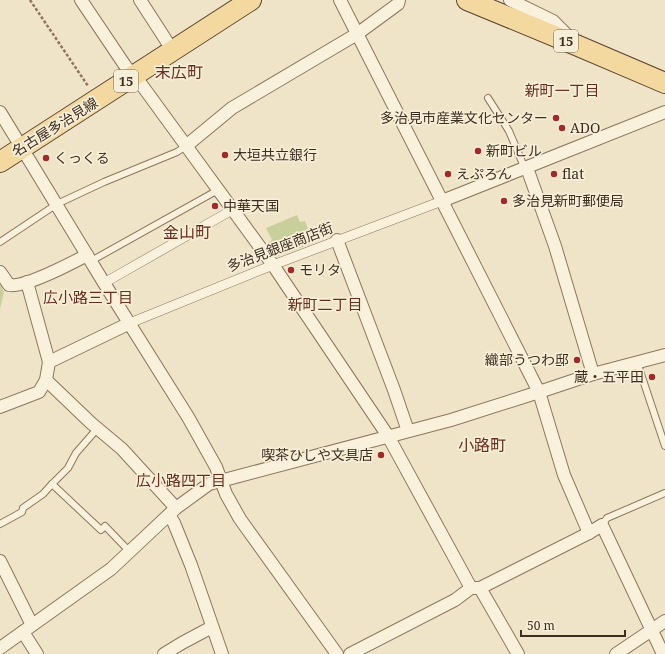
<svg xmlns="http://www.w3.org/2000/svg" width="665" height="654" viewBox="0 0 665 654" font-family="'Noto Serif','Noto Sans JP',serif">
<rect width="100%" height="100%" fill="#f0e4c8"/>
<g fill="#c9cf9b">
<polygon points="297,215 300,222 305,221 313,243 278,256 269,242 272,240 266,228"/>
<polygon points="0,284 4,292 0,309"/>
</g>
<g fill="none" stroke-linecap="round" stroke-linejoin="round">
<defs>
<g id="service">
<polyline points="488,98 509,131 525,169"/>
<polyline points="0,242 57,204 104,182 177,152 186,146"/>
<polyline points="91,261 218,190"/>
<polyline points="637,362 665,446"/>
<polyline points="97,429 76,453 68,468 52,484 101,530 105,526 130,552"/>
<polyline points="0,524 22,512 23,508 43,494 52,484"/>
<polyline points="602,525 607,518 665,493"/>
</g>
<g id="pedestrian">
<polyline points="104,283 232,210"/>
<polyline points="130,323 273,265 442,201"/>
</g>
<g id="minor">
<polyline points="81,0 126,67 141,84 273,265 388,436 471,588"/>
<polyline points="140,0 173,51"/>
<polyline points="340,0 539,392 564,475 589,533"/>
<polyline points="510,0 553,21 570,38"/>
<polyline points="0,112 104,283 188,417 216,467 226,494 240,519 337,654"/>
<polyline points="186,146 232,108 357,34 398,4 399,0"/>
<polyline points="527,168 555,246 593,374"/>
<polyline points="442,201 665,112"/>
<polyline points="337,240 394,390 408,431"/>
<path d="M0 272 9 285C24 288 72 263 87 255"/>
<polyline points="27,282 49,362"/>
<polyline points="46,380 91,423 122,449 176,508"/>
<polyline points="0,407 39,392 46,380 49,362 130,323"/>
<polyline points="169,515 174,523 191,565 222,654"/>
<polyline points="0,561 32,625"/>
<polyline points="480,588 518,654"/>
<polyline points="23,632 37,654"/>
<polyline points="0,648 111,569 176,508 209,484 451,420 539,392 593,374 665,355"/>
<polyline points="164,654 182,643 212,627"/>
<polyline points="350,654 455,600 471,588 480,588 589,533 602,525 663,654"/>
<polyline points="616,654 665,621"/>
</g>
<g id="primary">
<polyline points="467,0 576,45 665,83"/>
<polyline points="0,162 251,0"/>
</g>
</defs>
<use href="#service" stroke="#8d765c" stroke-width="8"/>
<use href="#pedestrian" stroke="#8d765c" stroke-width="10"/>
<use href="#minor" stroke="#8d765c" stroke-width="14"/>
<use href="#primary" stroke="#5b4430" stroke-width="22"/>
<polyline stroke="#8d765c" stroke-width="2.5" stroke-dasharray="3 2" stroke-linecap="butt" points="30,0 88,86"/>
<use href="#service" stroke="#faf1dc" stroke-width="6"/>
<use href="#pedestrian" stroke="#faf1dc" stroke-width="9"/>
<use href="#minor" stroke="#faf1dc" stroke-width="12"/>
<use href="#primary" stroke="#f3d9a0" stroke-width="20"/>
</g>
<g fill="#9e2a2b" stroke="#f7eed8" stroke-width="1.5">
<circle cx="556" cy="118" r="4"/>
<circle cx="562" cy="128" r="4"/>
<circle cx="478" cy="151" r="4"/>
<circle cx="225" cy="155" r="4"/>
<circle cx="46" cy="158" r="4"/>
<circle cx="448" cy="174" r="4"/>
<circle cx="554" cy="174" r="4"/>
<circle cx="504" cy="201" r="4"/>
<circle cx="215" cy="206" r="4"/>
<circle cx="291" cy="270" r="4"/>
<circle cx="577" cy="360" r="4"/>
<circle cx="652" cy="377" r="4"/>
<circle cx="381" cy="455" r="4"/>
</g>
<g text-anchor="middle" stroke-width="3.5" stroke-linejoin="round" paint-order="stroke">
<g fill="#f7eed8" stroke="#756857" stroke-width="1">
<rect x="554" y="30" width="24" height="22" rx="3"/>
<rect x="114" y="70" width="24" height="22" rx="3"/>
</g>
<g font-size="13" font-weight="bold" fill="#3d2e20">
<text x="566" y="46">15</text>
<text x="126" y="86">15</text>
</g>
<g font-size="14" fill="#3d2e20" stroke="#f7eed8" text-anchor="start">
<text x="548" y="123" text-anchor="end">多治見市産業文化センター</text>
<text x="570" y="133">ADO</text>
<text x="486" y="156">新町ビル</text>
<text x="233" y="160">大垣共立銀行</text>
<text x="54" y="163">くっくる</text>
<text x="456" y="179">えぷろん</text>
<text x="562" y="179">flat</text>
<text x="512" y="206">多治見新町郵便局</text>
<text x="223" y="211">中華天国</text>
<text x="299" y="275">モリタ</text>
<text x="569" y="365" text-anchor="end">織部うつわ邸</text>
<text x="644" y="382" text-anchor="end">蔵・五平田</text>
<text x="373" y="460" text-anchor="end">喫茶ひしや文具店</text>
</g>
<g font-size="14" fill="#3d2e20" stroke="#f7eed8">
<text transform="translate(55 127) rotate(-32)" y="5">名古屋多治見線</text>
<text transform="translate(280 247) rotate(-21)" y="5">多治見銀座商店街</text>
</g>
<g font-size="15" fill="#6b2e1e" stroke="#f7eed8">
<text x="562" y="96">新町一丁目</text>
<text x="88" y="303">広小路三丁目</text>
<text x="325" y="310">新町二丁目</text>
<text x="181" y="486">広小路四丁目</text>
</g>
<g font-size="16" fill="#6b2e1e" stroke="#f7eed8">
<text x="179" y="78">末広町</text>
<text x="187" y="238">金山町</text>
<text x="482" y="451">小路町</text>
</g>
</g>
<path d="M521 630v6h104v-6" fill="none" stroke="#3d2e20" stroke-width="2"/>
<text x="527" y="630" font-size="12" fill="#3d2e20" stroke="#f7eed8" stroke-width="3" paint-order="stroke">50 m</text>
</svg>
